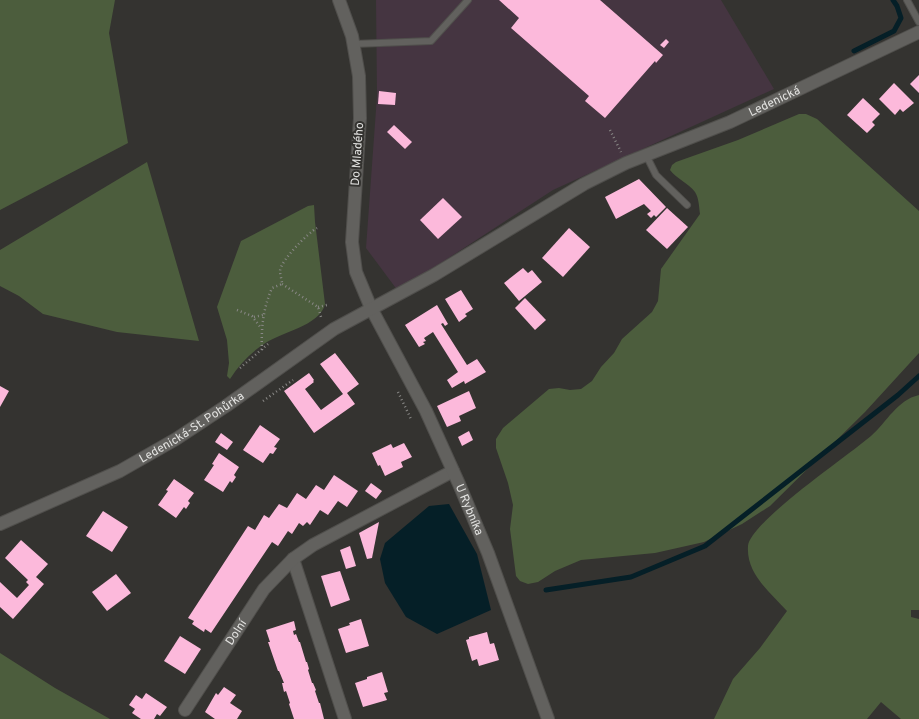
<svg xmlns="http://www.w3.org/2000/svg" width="919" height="719" viewBox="0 0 919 719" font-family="Overpass,sans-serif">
<rect width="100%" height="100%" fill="#343330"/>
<polygon fill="#453541" points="376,0 721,0 774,89 553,190 398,291 366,248 377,96"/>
<g fill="#4c5d3d">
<polygon points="0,0 115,0 109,33 128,143 0,210"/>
<path d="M799 114H806L817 119 919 211V353L865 412 770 506 742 524 704 542 655 553 581 560 555 571 538 582 528 584 520 581 516 576 510 529 513 505 508 483 496 448V439L503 428 549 389 559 388 570 390 581 389 592 381 601 367 614 353 622 339 652 312 658 301 661 269 700 214C699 207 699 198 695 192 688 183 677 179 670 170L672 165 676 162 738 140Z"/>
<polygon points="147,162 199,341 117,332 43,314 19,296 0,286 0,250"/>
<path d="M314 205 315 222 325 304C320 326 281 332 264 344 250 353 239 365 230 379L227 376 229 363 227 340 217 307 241 241 308 206Z"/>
<path d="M919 395V610H911V617L919 619V719H901L881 702 867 719H714L733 679 760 648 787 611C770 592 746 574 748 546 750 522 849 455 871 436 887 422 897 400 919 395Z"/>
<polygon points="0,653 55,688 110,719 0,719"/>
</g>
<polygon fill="#051f27" points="449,504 477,554 491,610 437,634 406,617 385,583 380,559 385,543 429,506"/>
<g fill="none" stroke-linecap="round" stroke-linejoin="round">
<g stroke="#051f27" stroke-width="5">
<polyline points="854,51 894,31 901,18 897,6 893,0"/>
<polyline points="546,590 631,577 705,546 898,395 919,376"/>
</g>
</g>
<g fill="#fcb9db">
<polygon points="499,0 600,0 663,55 656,63 655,61 605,118 585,101 589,96 511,28 519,18"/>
<polygon points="666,39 669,42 664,48 660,45"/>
<polygon points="919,75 919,93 910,84"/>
<polygon points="894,83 914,103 903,112 900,109 895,115 879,99"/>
<polygon points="379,91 396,93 395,105 378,104"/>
<polygon points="863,98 880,114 872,122 875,125 867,133 847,115"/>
<polygon points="394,125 412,142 405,149 387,132"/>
<polygon points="639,179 666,207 656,217 654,215 651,218 647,214 651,211 644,204 616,219 605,197"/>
<polygon points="443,198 462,217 438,239 420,220"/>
<polygon points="667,208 688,227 667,249 646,230"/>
<polygon points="569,228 590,247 563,277 542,258"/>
<polygon points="523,268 528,273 532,270 542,282 519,301 504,283"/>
<polygon points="461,290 473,309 465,314 467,316 459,322 445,299"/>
<polygon points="525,298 546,320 535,330 515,308"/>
<polygon points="437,305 448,324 445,326 443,323 441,324 467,365 477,359 486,372 465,384 464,381 452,388 447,380 458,372 433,332 424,338 426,341 423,342 425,344 419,347 405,325"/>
<polygon points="335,353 359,384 347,393 355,404 314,433 284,391 309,373 314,380 313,381 314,382 305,389 321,410 343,394 320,364"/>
<polygon points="0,386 9,391 0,407"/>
<polygon points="469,391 476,408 459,416 461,421 447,427 437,406"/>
<polygon points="260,425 280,439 274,447 277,448 273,454 270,453 263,463 243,450"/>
<polygon points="469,431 473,440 462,446 458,437"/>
<polygon points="221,433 233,442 227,450 215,442"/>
<polygon points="404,443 412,457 401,462 403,467 385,476 380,465 378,466 372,453 391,444 393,448"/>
<polygon points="219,453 239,467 234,475 236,477 232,483 230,481 223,492 204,480 214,465 212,464"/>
<polygon points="334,475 358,491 347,507 338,501 328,515 320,510 310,525 307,522 303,526 299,523 292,534 288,531 278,546 272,542 211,633 205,629 204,632 192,624 194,621 188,618 248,526 255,530 264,515 269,518 279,504 287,508 297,493 306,499 316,485 324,490"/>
<polygon points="174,479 194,493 188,501 190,503 186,509 184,507 176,518 158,505 168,491 166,490"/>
<polygon points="371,483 382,491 376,499 365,491"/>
<polygon points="103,511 128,527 112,552 86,536"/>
<polygon points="379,522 372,558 367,559 359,533"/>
<polygon points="21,540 48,564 36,577 44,584 13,619 0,607 0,582 17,598 29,585 26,582 28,580 5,558"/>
<polygon points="350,546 356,566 346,569 340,550"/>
<polygon points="340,571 350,600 331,607 321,576"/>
<polygon points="116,574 131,593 107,611 92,592"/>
<polygon points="361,619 369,646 346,653 338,629 350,625 349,623"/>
<polygon points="294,621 296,630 293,631 294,635 296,634 299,642 300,642 306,662 307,662 309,669 308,670 312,683 313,683 316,690 315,691 319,703 320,703 324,719 294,719 289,704 290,703 286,691 284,692 282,683 284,683 279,671 278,671 268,642 270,642 266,630"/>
<polygon points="487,632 490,644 494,643 499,660 479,666 477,659 472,661 466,640 469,639 469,637"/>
<polygon points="180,636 201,649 185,674 164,661"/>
<polygon points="382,672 388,692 384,693 387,700 363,707 355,683 367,679 367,677"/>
<polygon points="224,687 236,695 230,703 242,711 237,719 215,719 205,712 216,693 218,695"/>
<polygon points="146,693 167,707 160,716 157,714 154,719 141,719 132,713 135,709 129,705 136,695 142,699"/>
</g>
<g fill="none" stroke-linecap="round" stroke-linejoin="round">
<defs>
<g id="lane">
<polyline points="907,0 919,22"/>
<polyline points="354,44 431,41 468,0"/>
<polyline points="646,155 656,175 687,205"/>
</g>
<g id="street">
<polyline points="293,559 345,719"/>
<path id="s1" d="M185 710 264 589 293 559 313 545 453 471"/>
</g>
<g id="secondary">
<path id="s2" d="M339 0 352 36 359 76 360 118 352 242 356 272 371 308 426 411 459 484 488 553 548 719"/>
<path id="s3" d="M0 524 120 471 176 439 226 406 334 329 434 275 584 184 626 163 730 122 919 32"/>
</g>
</defs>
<use href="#lane" stroke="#504f4c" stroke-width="8"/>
<use href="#street" stroke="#504f4c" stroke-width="14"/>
<use href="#secondary" stroke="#504f4c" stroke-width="14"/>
<g stroke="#898886" stroke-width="2.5" stroke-dasharray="1 3" stroke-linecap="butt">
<polyline points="610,130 621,152"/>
<polyline points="282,284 318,307 321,317"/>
<polyline points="318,307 327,305"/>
<polyline points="237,310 252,316 261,328"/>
<polyline points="254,317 263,315"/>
<path d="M262 350C261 328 263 309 272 288L282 284C282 280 280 275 280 271 281 260 308 233 317 228"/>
<polyline points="240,368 268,344"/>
<polyline points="398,392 411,419"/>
<polyline points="263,401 293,380"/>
</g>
<use href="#lane" stroke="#62615e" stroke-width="6"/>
<use href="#street" stroke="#62615e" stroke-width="12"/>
<use href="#secondary" stroke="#62615e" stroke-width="12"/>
</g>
<g text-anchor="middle" stroke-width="4" stroke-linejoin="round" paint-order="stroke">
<g font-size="12" fill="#e3e3e1" stroke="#343330">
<text dy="4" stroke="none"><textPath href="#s3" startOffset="885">Ledenická</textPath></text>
<text transform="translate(357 154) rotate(-86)" y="4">Do Mladého</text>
<text dy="4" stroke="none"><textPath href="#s3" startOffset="215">Ledenická-St. Pohůrka</textPath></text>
<text dy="4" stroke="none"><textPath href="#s2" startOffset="539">U Rybníka</textPath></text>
<text dy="4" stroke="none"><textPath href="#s1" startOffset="93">Dolní</textPath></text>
</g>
</g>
</svg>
